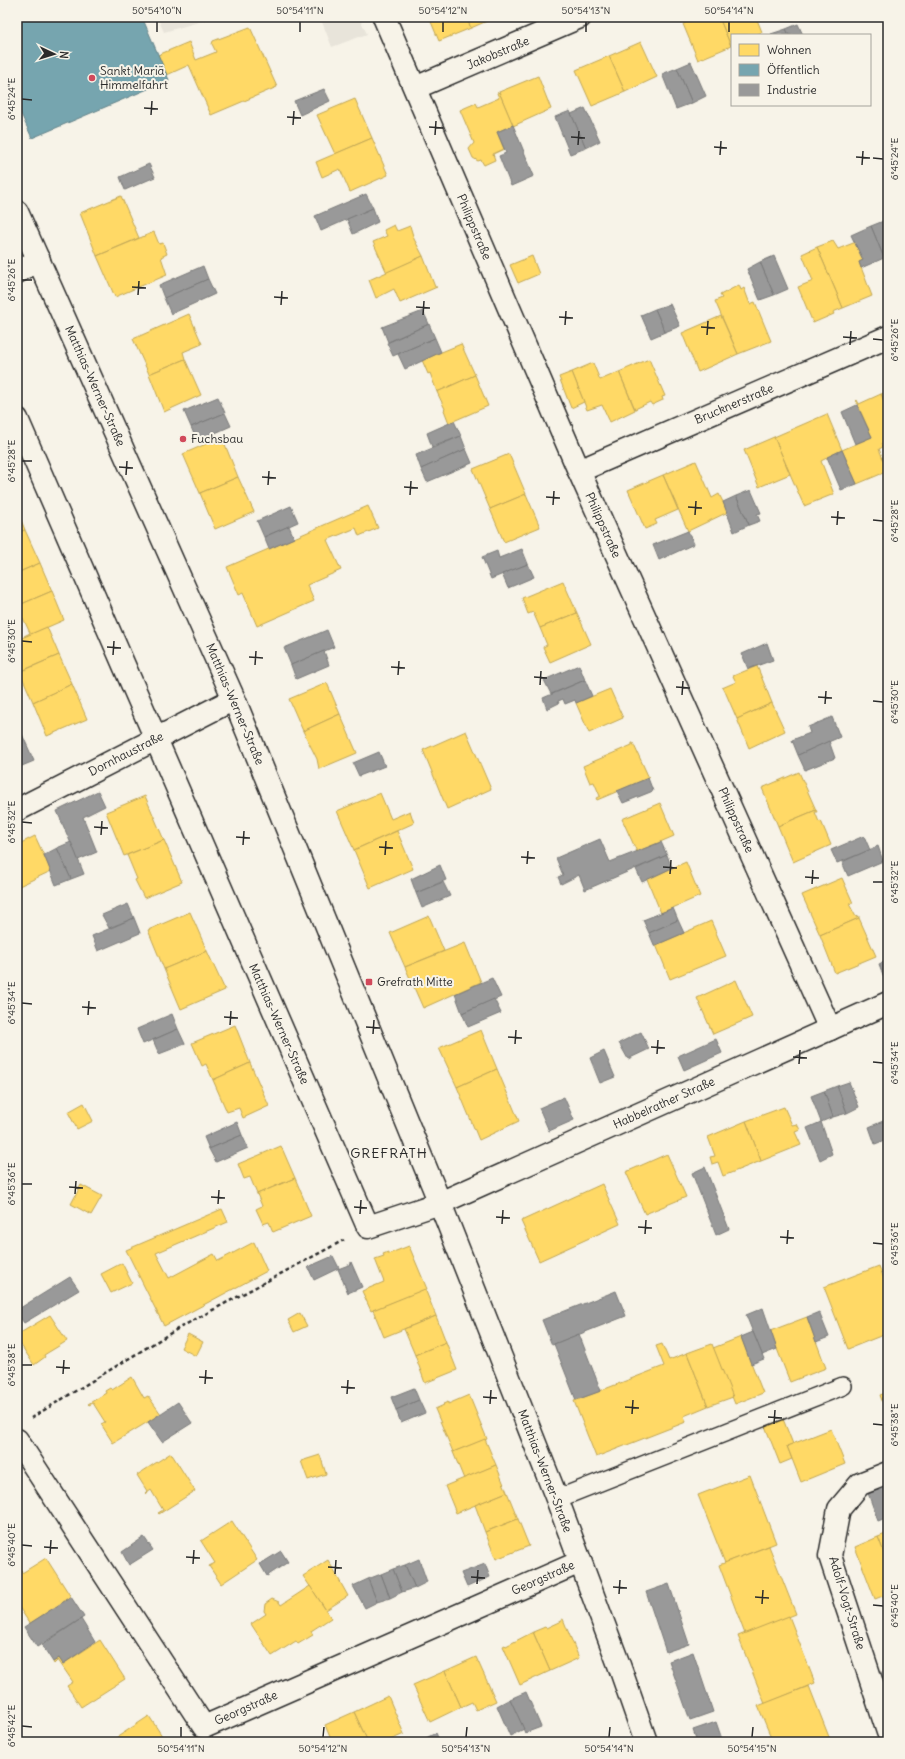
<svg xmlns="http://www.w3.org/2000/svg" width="905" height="1759" viewBox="0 0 905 1759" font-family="Delius,sans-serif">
<rect width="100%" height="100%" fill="#f7f3e8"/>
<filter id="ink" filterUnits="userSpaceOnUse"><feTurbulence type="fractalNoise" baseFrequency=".025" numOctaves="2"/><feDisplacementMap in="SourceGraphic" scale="8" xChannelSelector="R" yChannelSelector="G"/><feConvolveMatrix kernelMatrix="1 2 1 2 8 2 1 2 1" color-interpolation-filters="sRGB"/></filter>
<g filter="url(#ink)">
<g fill="#e8e4da">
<polygon points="157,17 216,17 164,32"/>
<polygon points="320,17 359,17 367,34 332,47"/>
</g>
<g fill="#ffd966" stroke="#bfa554">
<polygon points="429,17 466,17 471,28 439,41"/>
<polygon points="466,17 496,17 471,28"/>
<polygon points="699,17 719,17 731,46 698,60 683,24"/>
<polygon points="719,17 756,17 762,32 756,35 732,35 731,46"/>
<polygon points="250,27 277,87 211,115 189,65 167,75 158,55 189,42 196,60 216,52 212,44 213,41"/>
<polygon points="641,42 657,77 625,92 609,56"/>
<polygon points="609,56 625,92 592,106 576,70"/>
<polygon points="538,76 551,109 513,126 499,92"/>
<polygon points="499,92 513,125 497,132 504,149 493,154 495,160 484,165 481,160 478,161 473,158 469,149 474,143 460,110 476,103 478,107 499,98 497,93"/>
<polygon points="355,99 372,138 335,154 317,115"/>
<polygon points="372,138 388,175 350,192 340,169 322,177 316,162"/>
<polygon points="121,196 139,238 97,256 80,213"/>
<polygon points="394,225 397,231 410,226 414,239 423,256 387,273 373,242 387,236 384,230"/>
<polygon points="154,232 159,244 163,243 167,254 161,257 167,275 115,297 97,256"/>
<polygon points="833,241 838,249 856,242 863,260 859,262 872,296 843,308 817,247"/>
<polygon points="817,247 843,308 833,312 834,314 813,323 798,287 813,281 802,254"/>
<polygon points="423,256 435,287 437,287 400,303 394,289 376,298 369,280"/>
<polygon points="532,256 539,274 518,283 510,265"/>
<polygon points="739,285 741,290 744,288 750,304 755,302 771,341 738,354 715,301 722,298 720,295"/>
<polygon points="189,314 202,344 183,352 185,359 149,374 133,339"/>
<polygon points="721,316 738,354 698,372 682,333"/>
<polygon points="461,344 475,375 437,392 430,373 428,374 422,360"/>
<polygon points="185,359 201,395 164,412 149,374"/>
<polygon points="649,359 665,396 662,397 663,400 652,405 650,402 635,409 619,372"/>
<polygon points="593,363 600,380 619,372 635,410 610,422 602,405 587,410 572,372"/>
<polygon points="572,372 584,402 571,408 559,377"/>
<polygon points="475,375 488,406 449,423 444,410 445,409 437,392"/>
<polygon points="888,392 888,411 881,394"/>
<polygon points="881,394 888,411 888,435 885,437 887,441 882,443 883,447 879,449 888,471 857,484 842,450 872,437 856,401 857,400 859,404"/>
<polygon points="827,414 842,450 821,461 834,494 804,506 774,437"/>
<polygon points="222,437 238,477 200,493 183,454"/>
<polygon points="774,437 790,474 759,487 744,450"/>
<polygon points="509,454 526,494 490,509 473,469"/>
<polygon points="696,461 712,498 719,494 728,512 688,531 663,475"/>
<polygon points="663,475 678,510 655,520 657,524 645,529 628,490"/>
<polygon points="238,477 254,512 215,529 200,493"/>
<polygon points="526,494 540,527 504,542 490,509"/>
<polygon points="368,506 378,528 359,536 356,528 327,540 341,570 307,585 314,601 257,626 243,593 239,595 227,567"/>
<polygon points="17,510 25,530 17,533"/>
<polygon points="25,530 40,563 17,573 17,533"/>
<polygon points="40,563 52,591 17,606 17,573"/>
<polygon points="563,581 577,613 540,628 533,612 528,614 522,598"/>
<polygon points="52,591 64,620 25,637 24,636 30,633 23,618 18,620 17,606"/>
<polygon points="577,613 591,644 550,662 543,647 547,645 540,628"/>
<polygon points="47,627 59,655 17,673 17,640"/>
<polygon points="59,655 72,684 33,702 20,672"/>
<polygon points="757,666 772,703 737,719 724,689 722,688 736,682 733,676"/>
<polygon points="327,683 340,714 303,731 289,699"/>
<polygon points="72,684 87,719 47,736 33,702"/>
<polygon points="610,689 623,718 589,733 576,703"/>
<polygon points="772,703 785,731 749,748 737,719"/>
<polygon points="340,714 357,753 319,769 317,759 303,731"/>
<polygon points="466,731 491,789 447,809 423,750"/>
<polygon points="632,743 633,743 649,778 597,800 596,798 600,796 594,782 590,783 583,766 632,745"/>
<polygon points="799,772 816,810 778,826 762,788"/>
<polygon points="380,793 391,819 410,811 414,823 354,850 337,811"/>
<polygon points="145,796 164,840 124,856 106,812"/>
<polygon points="660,803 674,836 637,852 622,819"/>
<polygon points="816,810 817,812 815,812 819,822 821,821 831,845 793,862 778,826"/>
<polygon points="397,831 413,869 370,888 354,850"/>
<polygon points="35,836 51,871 17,887 17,845"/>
<polygon points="164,840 182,882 144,898 135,880 137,879 127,855"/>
<polygon points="686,862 700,896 661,913 647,879"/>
<polygon points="842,878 853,903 849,904 856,917 859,916 859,918 820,935 802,895"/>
<polygon points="190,912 207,951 164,969 148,930"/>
<polygon points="429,916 444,951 405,967 390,933"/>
<polygon points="859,918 876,956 835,973 820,935"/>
<polygon points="711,921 726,956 670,979 656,945"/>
<polygon points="465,943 481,982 423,1008 405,967"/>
<polygon points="207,951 225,990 181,1009 164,969"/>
<polygon points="736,980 752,1017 713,1034 697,998"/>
<polygon points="235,1025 250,1063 213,1080 206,1064 202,1066 192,1043"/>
<polygon points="481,1030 497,1069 457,1087 439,1048"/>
<polygon points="250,1063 269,1106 243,1118 239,1108 227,1112 213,1080"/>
<polygon points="497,1069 519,1121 479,1140 457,1087"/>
<polygon points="84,1103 93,1121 77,1129 68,1112"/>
<polygon points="784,1107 792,1125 797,1124 800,1130 795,1132 801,1145 761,1161 746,1121"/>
<polygon points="746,1121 761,1161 723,1176 718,1162 712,1164 710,1157 715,1156 708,1137"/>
<polygon points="281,1146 295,1178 257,1194 250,1177 244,1179 238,1164"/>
<polygon points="667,1154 686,1197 645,1214 626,1172"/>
<polygon points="295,1178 311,1216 273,1232 269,1222 263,1224 256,1209 262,1206 257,1194"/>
<polygon points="602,1184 620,1224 539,1261 521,1221"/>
<polygon points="81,1185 102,1196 91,1215 71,1204"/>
<polygon points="222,1209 228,1222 156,1253 169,1278 214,1254 218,1261 254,1242 267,1271 164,1326 126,1250"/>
<polygon points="409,1246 427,1289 371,1311 362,1291 384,1282 375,1259 384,1256 383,1254 388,1252 388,1254"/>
<polygon points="122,1263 132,1283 111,1293 101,1274"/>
<polygon points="879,1266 888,1289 888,1333 848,1349 824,1287"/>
<polygon points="425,1289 436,1316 384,1337 373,1310"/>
<polygon points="300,1313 307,1326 294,1332 288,1320"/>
<polygon points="50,1315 67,1341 44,1355 45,1357 34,1365 17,1339 17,1335"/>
<polygon points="436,1316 446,1342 415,1355 404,1329"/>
<polygon points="807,1317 826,1368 790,1382 770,1331"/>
<polygon points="188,1334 203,1342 196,1356 181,1348"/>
<polygon points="741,1337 763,1393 735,1404 713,1348"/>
<polygon points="446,1342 457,1370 425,1383 415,1355"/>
<polygon points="662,1344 669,1360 687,1353 708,1406 684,1416 686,1422 596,1457 574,1401 664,1366 656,1346"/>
<polygon points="712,1344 733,1397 708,1406 687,1353"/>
<polygon points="132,1377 144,1398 148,1396 161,1414 113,1443 101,1424 105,1422 93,1403 89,1405 88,1404 106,1393 105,1391 110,1388 112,1390"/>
<polygon points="888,1392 888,1417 880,1395"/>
<polygon points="469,1395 487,1439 453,1452 435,1409 444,1405 443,1404 448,1402 448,1404"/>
<polygon points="783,1419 793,1444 787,1446 792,1459 780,1464 765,1426"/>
<polygon points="831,1429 845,1464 801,1482 787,1446"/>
<polygon points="485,1439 496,1465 464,1479 453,1452"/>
<polygon points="171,1453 195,1491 159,1514 158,1513 163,1510 151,1490 146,1494 145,1493 147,1491 137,1475"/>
<polygon points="320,1455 326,1474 308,1480 301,1461"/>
<polygon points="496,1465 507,1492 456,1513 445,1486"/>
<polygon points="750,1475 776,1543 725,1563 698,1495"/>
<polygon points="507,1492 518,1519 485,1532 475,1505"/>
<polygon points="518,1519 529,1546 496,1559 485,1532"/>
<polygon points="232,1521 257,1560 221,1584 209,1566 215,1563 201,1541"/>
<polygon points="888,1533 888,1563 878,1537"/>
<polygon points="878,1537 888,1563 888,1594 875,1599 855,1547"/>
<polygon points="769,1546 796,1614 745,1634 719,1565"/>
<polygon points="46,1558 71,1597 30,1624 17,1604 17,1571 21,1569 22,1573"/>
<polygon points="328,1560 348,1596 326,1610 303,1576"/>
<polygon points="310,1586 331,1618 311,1631 313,1635 298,1644 296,1641 272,1656 251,1624 266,1614 264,1611 265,1604 272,1599 279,1602 281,1605"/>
<polygon points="789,1616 815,1683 765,1704 738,1636"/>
<polygon points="563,1619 579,1658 550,1671 533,1632 545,1627 546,1628 561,1621 561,1620"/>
<polygon points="533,1632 550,1671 520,1685 503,1646 505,1645 506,1646"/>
<polygon points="100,1640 125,1679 81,1707 67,1686 73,1682 58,1660 54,1664 53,1662 59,1658 63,1664"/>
<polygon points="476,1657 496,1701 476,1710 472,1702 461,1707 445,1671"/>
<polygon points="445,1671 461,1707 430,1722 413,1685"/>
<polygon points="809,1686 831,1742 773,1742 758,1706"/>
<polygon points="388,1696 404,1734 386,1742 368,1742 354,1712"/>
<polygon points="354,1712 368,1742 332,1742 325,1725"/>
<polygon points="149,1716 166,1742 114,1742 113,1740"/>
</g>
<polygon fill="#76a5af" stroke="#608087" points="17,17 142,17 169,80 32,138 17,105"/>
<g fill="#999" stroke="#787878">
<polygon points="798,24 803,35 789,35 786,29"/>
<polygon points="786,29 789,35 771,34"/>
<polygon points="691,62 706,96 692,103 677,68"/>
<polygon points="677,68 692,103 676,109 662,74"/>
<polygon points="324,89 330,101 300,115 294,101"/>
<polygon points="585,108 600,141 586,148 571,114"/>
<polygon points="570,111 586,148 570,154 555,117"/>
<polygon points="513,125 534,176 511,186 499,156 506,153 497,132"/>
<polygon points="149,164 155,177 125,190 120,177"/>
<polygon points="366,194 373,208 321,231 315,216"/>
<polygon points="373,208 378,222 353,234 347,219"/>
<polygon points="886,220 888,225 888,256 884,258 871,226"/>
<polygon points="871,226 884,258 861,268 859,262 863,260 851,235"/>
<polygon points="774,256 788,289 774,295 760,262"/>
<polygon points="760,262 774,295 760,300 747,269"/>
<polygon points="203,266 208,279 164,298 159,285"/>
<polygon points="208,279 215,294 171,314 164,298"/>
<polygon points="670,304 680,326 665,332 655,309"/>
<polygon points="655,309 665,332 651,338 641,315"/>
<polygon points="423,311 429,324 388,342 382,327"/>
<polygon points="429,324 435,338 393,356 387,343"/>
<polygon points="435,338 441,352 405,369 398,354"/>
<polygon points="218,397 225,413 191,427 184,411"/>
<polygon points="857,405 872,437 855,444 842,412"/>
<polygon points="225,413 231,426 197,441 191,427"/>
<polygon points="454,421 461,436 432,447 427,433"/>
<polygon points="461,436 466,449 421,469 416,455"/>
<polygon points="466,449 472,463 427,482 421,469"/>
<polygon points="842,450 857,484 841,490 827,457"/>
<polygon points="751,490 761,513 757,514 760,521 749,525 736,496"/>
<polygon points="736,496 749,525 734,532 723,502"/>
<polygon points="291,506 298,522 264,537 257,521"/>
<polygon points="289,526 294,538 269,549 264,537"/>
<polygon points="688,531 694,544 659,560 653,545"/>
<polygon points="522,549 528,564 491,579 482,557 497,551 499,558"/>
<polygon points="528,564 534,577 508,588 502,574"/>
<polygon points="327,630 334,647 291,665 284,648"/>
<polygon points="767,643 773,660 748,669 742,654"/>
<polygon points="324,651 329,665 296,679 291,665"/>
<polygon points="579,665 585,680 551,694 544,680"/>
<polygon points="585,680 592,696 576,703 575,700 565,704 563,699 558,701 559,703 547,709 543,698"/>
<polygon points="832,717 840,737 798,755 792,740 810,733 808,727"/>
<polygon points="17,723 34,761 17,768"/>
<polygon points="829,741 835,758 805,770 798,755"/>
<polygon points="379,752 385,766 359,776 353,763"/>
<polygon points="648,778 653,791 623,803 617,791"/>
<polygon points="98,791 105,806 83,817 97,852 78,860 57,811"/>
<polygon points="864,836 870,850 837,863 831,850"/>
<polygon points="600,839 610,862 661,842 667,855 585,890 579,875 561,884 558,877 563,875 556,858"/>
<polygon points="71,842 84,874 71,879 57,848"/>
<polygon points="878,846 883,861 848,876 842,862"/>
<polygon points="57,848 71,879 56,885 44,855"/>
<polygon points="667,855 672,868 642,882 636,869"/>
<polygon points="440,865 446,880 416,893 411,879"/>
<polygon points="443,882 450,896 422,908 416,893"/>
<polygon points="128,904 134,918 109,928 102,915"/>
<polygon points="673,908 678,920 649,933 643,920"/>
<polygon points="134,918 140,933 98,951 92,936"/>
<polygon points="678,920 684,933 656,945 655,947 649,933"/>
<polygon points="888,960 888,979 885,980 879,964"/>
<polygon points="492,978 501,997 462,1013 455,994"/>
<polygon points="494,999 501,1013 468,1027 462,1013"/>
<polygon points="172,1014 178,1029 143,1044 137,1029"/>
<polygon points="178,1029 185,1044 159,1054 153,1040"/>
<polygon points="641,1032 649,1049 628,1059 619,1043"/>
<polygon points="716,1039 722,1053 684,1070 678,1056"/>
<polygon points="604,1051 615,1077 600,1083 590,1058"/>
<polygon points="849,1082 859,1107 847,1113 837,1086"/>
<polygon points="837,1086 847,1113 833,1117 824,1091"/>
<polygon points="824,1091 833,1117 821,1122 811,1096"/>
<polygon points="564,1097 574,1120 549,1131 539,1108"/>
<polygon points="888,1119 888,1139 875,1144 869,1127"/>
<polygon points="237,1122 242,1135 209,1149 204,1137"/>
<polygon points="821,1122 832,1154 820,1160 807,1128"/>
<polygon points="242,1135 248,1148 216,1162 209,1149"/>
<polygon points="705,1167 729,1229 716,1235 692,1173"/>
<polygon points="333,1256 339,1268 314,1280 308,1267"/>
<polygon points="351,1262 362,1287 348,1293 338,1269 351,1264"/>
<polygon points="70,1277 79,1290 24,1323 17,1313 17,1310"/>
<polygon points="616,1291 626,1316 552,1345 542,1320"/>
<polygon points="763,1308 777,1349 762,1355 746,1315"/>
<polygon points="819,1312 829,1337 816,1342 807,1317"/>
<polygon points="753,1332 764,1359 751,1364 741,1337"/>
<polygon points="579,1334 601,1391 576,1400 554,1344"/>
<polygon points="414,1388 419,1400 396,1410 391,1397"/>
<polygon points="419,1400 425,1413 401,1423 396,1410"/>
<polygon points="178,1402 192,1423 162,1442 148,1422"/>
<polygon points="885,1487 888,1495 888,1517 878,1521 868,1493"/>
<polygon points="144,1537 153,1550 129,1565 122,1552"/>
<polygon points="281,1551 288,1562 267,1576 260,1564"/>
<polygon points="419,1559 427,1582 415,1588 405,1565"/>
<polygon points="485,1564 490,1577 467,1587 461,1573"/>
<polygon points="405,1565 415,1588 402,1592 393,1569"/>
<polygon points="393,1569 402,1592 390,1598 381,1574"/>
<polygon points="381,1574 390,1598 377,1602 368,1579"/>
<polygon points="368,1579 377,1602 365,1608 353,1586"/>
<polygon points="669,1584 689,1644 666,1652 646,1592"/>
<polygon points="71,1597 84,1617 37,1647 24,1627"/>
<polygon points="81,1619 95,1642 63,1664 59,1658 53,1662 42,1645"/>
<polygon points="693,1652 713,1712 690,1720 669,1661"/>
<polygon points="526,1692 541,1727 525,1733 510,1699"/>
<polygon points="510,1699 524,1729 510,1736 497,1706"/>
<polygon points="716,1722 723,1742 697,1742 693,1730"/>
<polygon points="436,1733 440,1742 423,1742 422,1740"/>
</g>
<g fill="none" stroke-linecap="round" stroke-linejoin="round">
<defs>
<polyline id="service" points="557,1499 843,1386"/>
<g id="minor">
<polyline points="384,17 579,471 830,1029"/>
<polyline points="415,88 580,17"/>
<polyline points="17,212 234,699 440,1203 557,1499 619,1665 646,1742"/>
<polyline points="17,272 39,260"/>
<polyline points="17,419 368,1227 440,1203 888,1003"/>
<polyline points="579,471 888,337"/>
<polyline points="17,810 234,699"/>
<polyline points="17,1440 204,1727 580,1562"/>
<polyline points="888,1473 860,1484 839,1509 830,1556 888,1732"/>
</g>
</defs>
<use href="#service" stroke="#2b2b2b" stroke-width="20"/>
<use href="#minor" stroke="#2b2b2b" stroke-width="25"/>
<polyline stroke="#2b2b2b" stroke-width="2.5" stroke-dasharray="4 3" stroke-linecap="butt" points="31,1418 179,1328 344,1240"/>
<use href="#service" stroke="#f7f3e8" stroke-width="17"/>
<use href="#minor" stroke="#f7f3e8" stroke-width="22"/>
</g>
</g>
<path fill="none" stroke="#2b2b2b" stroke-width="1.5" d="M157 32V22M300 32V22M443 32V22M586 32V22M729 32V22M22 99 32 100M144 108 158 109M151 115 152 101M287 117 301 118M293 125 294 111M429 127 443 128M435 135 436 121M571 137 585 138M578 145 579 131M714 147 727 148M720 155 721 141M856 157 870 158M873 158 883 159M862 165 863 151M22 280H32M132 287 146 288M138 295 139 281M274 297 288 298M281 305 282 291M416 307 430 308M423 315 424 301M559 317 573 318M565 325 566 311M701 327 715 328M707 335 708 321M843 337 857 338M873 339 883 340M850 345 851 331M22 461H32M119 467 133 468M126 475 127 461M262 477 276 478M268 485 269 471M404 487 418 488M410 495 411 481M546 497 560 498M553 505 554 491M688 507 702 508M695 515 696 501M831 517 845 518M873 520 883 521M837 525 838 511M22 641 32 642M107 647 121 648M113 655 114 641M249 657 263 658M255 665 256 651M391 667 405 668M398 675 399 661M534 677 547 678M540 685 541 671M676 687 690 688M682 695 683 681M818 697 832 698M873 701 883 702M825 704 826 691M22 822 32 823M94 827 108 828M101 835 102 821M236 837 250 838M243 845 244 831M379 847 393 848M385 855 386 841M521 857 535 858M527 864 528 851M663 867 677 868M670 874 671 860M805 877 819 878M873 882H883M812 884 813 870M22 1003 32 1004M82 1007 96 1008M88 1015 89 1001M224 1017 238 1018M230 1025 231 1011M366 1027 380 1028M373 1034 374 1020M508 1037 522 1038M515 1044 516 1030M651 1047 665 1048M657 1054 658 1040M793 1057 807 1058M873 1062 883 1063M799 1064 800 1050M22 1184H32M69 1187 83 1188M75 1194 76 1181M211 1197 225 1198M218 1204 219 1190M354 1207 367 1208M360 1214 361 1200M496 1217 510 1218M502 1224 503 1210M638 1227 652 1228M645 1234 646 1220M780 1237 794 1238M873 1243 883 1244M787 1244 788 1230M22 1365H32M56 1367 70 1368M63 1374 64 1360M199 1377 213 1378M205 1384 206 1370M341 1387 355 1388M347 1394 348 1380M483 1397 497 1398M490 1404 491 1390M625 1407 639 1408M632 1414 633 1400M768 1417 782 1418M774 1424 775 1410M873 1424 883 1425M22 1545 32 1546M44 1547 58 1548M50 1554 51 1540M186 1557 200 1558M193 1564 194 1550M328 1567 342 1568M335 1574 336 1560M471 1577 485 1578M477 1584 478 1570M613 1587 627 1588M619 1594 620 1580M755 1597 769 1598M762 1604 763 1590M873 1605 883 1606M22 1726 32 1727M181 1737V1727M323 1737 324 1727M466 1737 467 1727M609 1737 610 1727M752 1737 753 1727"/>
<g fill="#d1495b" stroke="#f7f3e8" stroke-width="1.5">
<circle cx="92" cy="78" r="4"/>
<circle cx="183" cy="439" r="4"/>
<rect x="365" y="978" width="8" height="8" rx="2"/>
</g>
<g text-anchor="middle" stroke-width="4" stroke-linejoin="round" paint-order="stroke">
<g font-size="12" fill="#2b2b2b" stroke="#f7f3e8">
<text transform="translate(498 53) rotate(-23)" y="4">Jakobstraße</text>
<text transform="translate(474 227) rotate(67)" y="4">Philippstraße</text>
<text transform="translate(95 386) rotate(66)" y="4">Matthias-Werner-Straße</text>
<text transform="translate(734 404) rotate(-23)" y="4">Brucknerstraße</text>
<text transform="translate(603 525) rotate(66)" y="4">Philippstraße</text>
<text transform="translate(235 704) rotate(67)" y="4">Matthias-Werner-Straße</text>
<text transform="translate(126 754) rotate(-27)" y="4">Dornhaustraße</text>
<text transform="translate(736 820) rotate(66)" y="4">Philippstraße</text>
<text transform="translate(279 1024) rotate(66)" y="4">Matthias-Werner-Straße</text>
<text transform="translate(664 1103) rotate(-24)" y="4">Habbelrather Straße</text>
<text transform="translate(545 1471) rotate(69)" y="4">Matthias-Werner-Straße</text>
<text transform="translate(543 1578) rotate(-24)" y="4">Georgstraße</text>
<text transform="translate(847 1603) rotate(73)" y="4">Adolf-Vogt-Straße</text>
<text transform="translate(246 1708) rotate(-24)" y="4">Georgstraße</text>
</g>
<g font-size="12" fill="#2b2b2b" stroke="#f7f3e8" text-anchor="start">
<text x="100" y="75">Sankt Mariä<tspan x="100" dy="14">Himmelfahrt</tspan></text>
<text x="191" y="443">Fuchsbau</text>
<text x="377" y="986">Grefrath Mitte</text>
</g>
<g font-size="14" letter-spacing="1" fill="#2b2b2b" stroke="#f7f3e8">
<text x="389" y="1158">GREFRATH</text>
</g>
</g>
<rect width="905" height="1759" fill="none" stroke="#f7f3e8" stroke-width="44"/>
<rect x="731" y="34" width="140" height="72" fill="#f7f3e8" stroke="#a5a39c"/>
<rect x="739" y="44" width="20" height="12" fill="#ffd966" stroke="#a5a39c"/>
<text x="767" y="54" font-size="12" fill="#2b2b2b">Wohnen</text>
<rect x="739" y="64" width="20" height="12" fill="#76a5af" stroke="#a5a39c"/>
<text x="767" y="74" font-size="12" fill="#2b2b2b">Öffentlich</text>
<rect x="739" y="84" width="20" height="12" fill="#999999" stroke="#a5a39c"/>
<text x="767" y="94" font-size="12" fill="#2b2b2b">Industrie</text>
<g transform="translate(54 54) rotate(94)" stroke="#f7f3e8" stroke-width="3" paint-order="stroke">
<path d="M0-3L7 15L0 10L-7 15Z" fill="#2b2b2b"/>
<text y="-6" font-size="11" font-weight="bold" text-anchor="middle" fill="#2b2b2b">N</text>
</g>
<rect x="22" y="22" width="861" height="1715" fill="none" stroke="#2b2b2b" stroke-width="1.5"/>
<g font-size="10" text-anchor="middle" fill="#2b2b2b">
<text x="157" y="14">50°54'10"N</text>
<text x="300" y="14">50°54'11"N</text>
<text x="443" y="14">50°54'12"N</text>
<text x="586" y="14">50°54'13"N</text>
<text x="729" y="14">50°54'14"N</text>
<text transform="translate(11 99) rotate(-90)" y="4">6°45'24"E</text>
<text transform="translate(894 159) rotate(-90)" y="4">6°45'24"E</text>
<text transform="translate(11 280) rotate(-90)" y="4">6°45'26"E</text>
<text transform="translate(894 340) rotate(-90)" y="4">6°45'26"E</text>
<text transform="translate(11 461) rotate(-90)" y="4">6°45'28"E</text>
<text transform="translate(894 521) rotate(-90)" y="4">6°45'28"E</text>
<text transform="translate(11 641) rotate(-90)" y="4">6°45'30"E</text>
<text transform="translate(894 702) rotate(-90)" y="4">6°45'30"E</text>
<text transform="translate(11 822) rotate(-90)" y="4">6°45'32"E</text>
<text transform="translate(894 882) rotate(-90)" y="4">6°45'32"E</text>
<text transform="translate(11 1003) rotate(-90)" y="4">6°45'34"E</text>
<text transform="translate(894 1063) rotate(-90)" y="4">6°45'34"E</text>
<text transform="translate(11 1184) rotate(-90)" y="4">6°45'36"E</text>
<text transform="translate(894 1244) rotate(-90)" y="4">6°45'36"E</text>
<text transform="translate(11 1365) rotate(-90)" y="4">6°45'38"E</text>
<text transform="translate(894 1425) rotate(-90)" y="4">6°45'38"E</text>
<text transform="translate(11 1545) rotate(-90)" y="4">6°45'40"E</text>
<text transform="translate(894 1606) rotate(-90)" y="4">6°45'40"E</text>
<text transform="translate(11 1726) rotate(-90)" y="4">6°45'42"E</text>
<text x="181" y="1752">50°54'11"N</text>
<text x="323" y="1752">50°54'12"N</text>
<text x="466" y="1752">50°54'13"N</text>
<text x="609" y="1752">50°54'14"N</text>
<text x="752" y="1752">50°54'15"N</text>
</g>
</svg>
